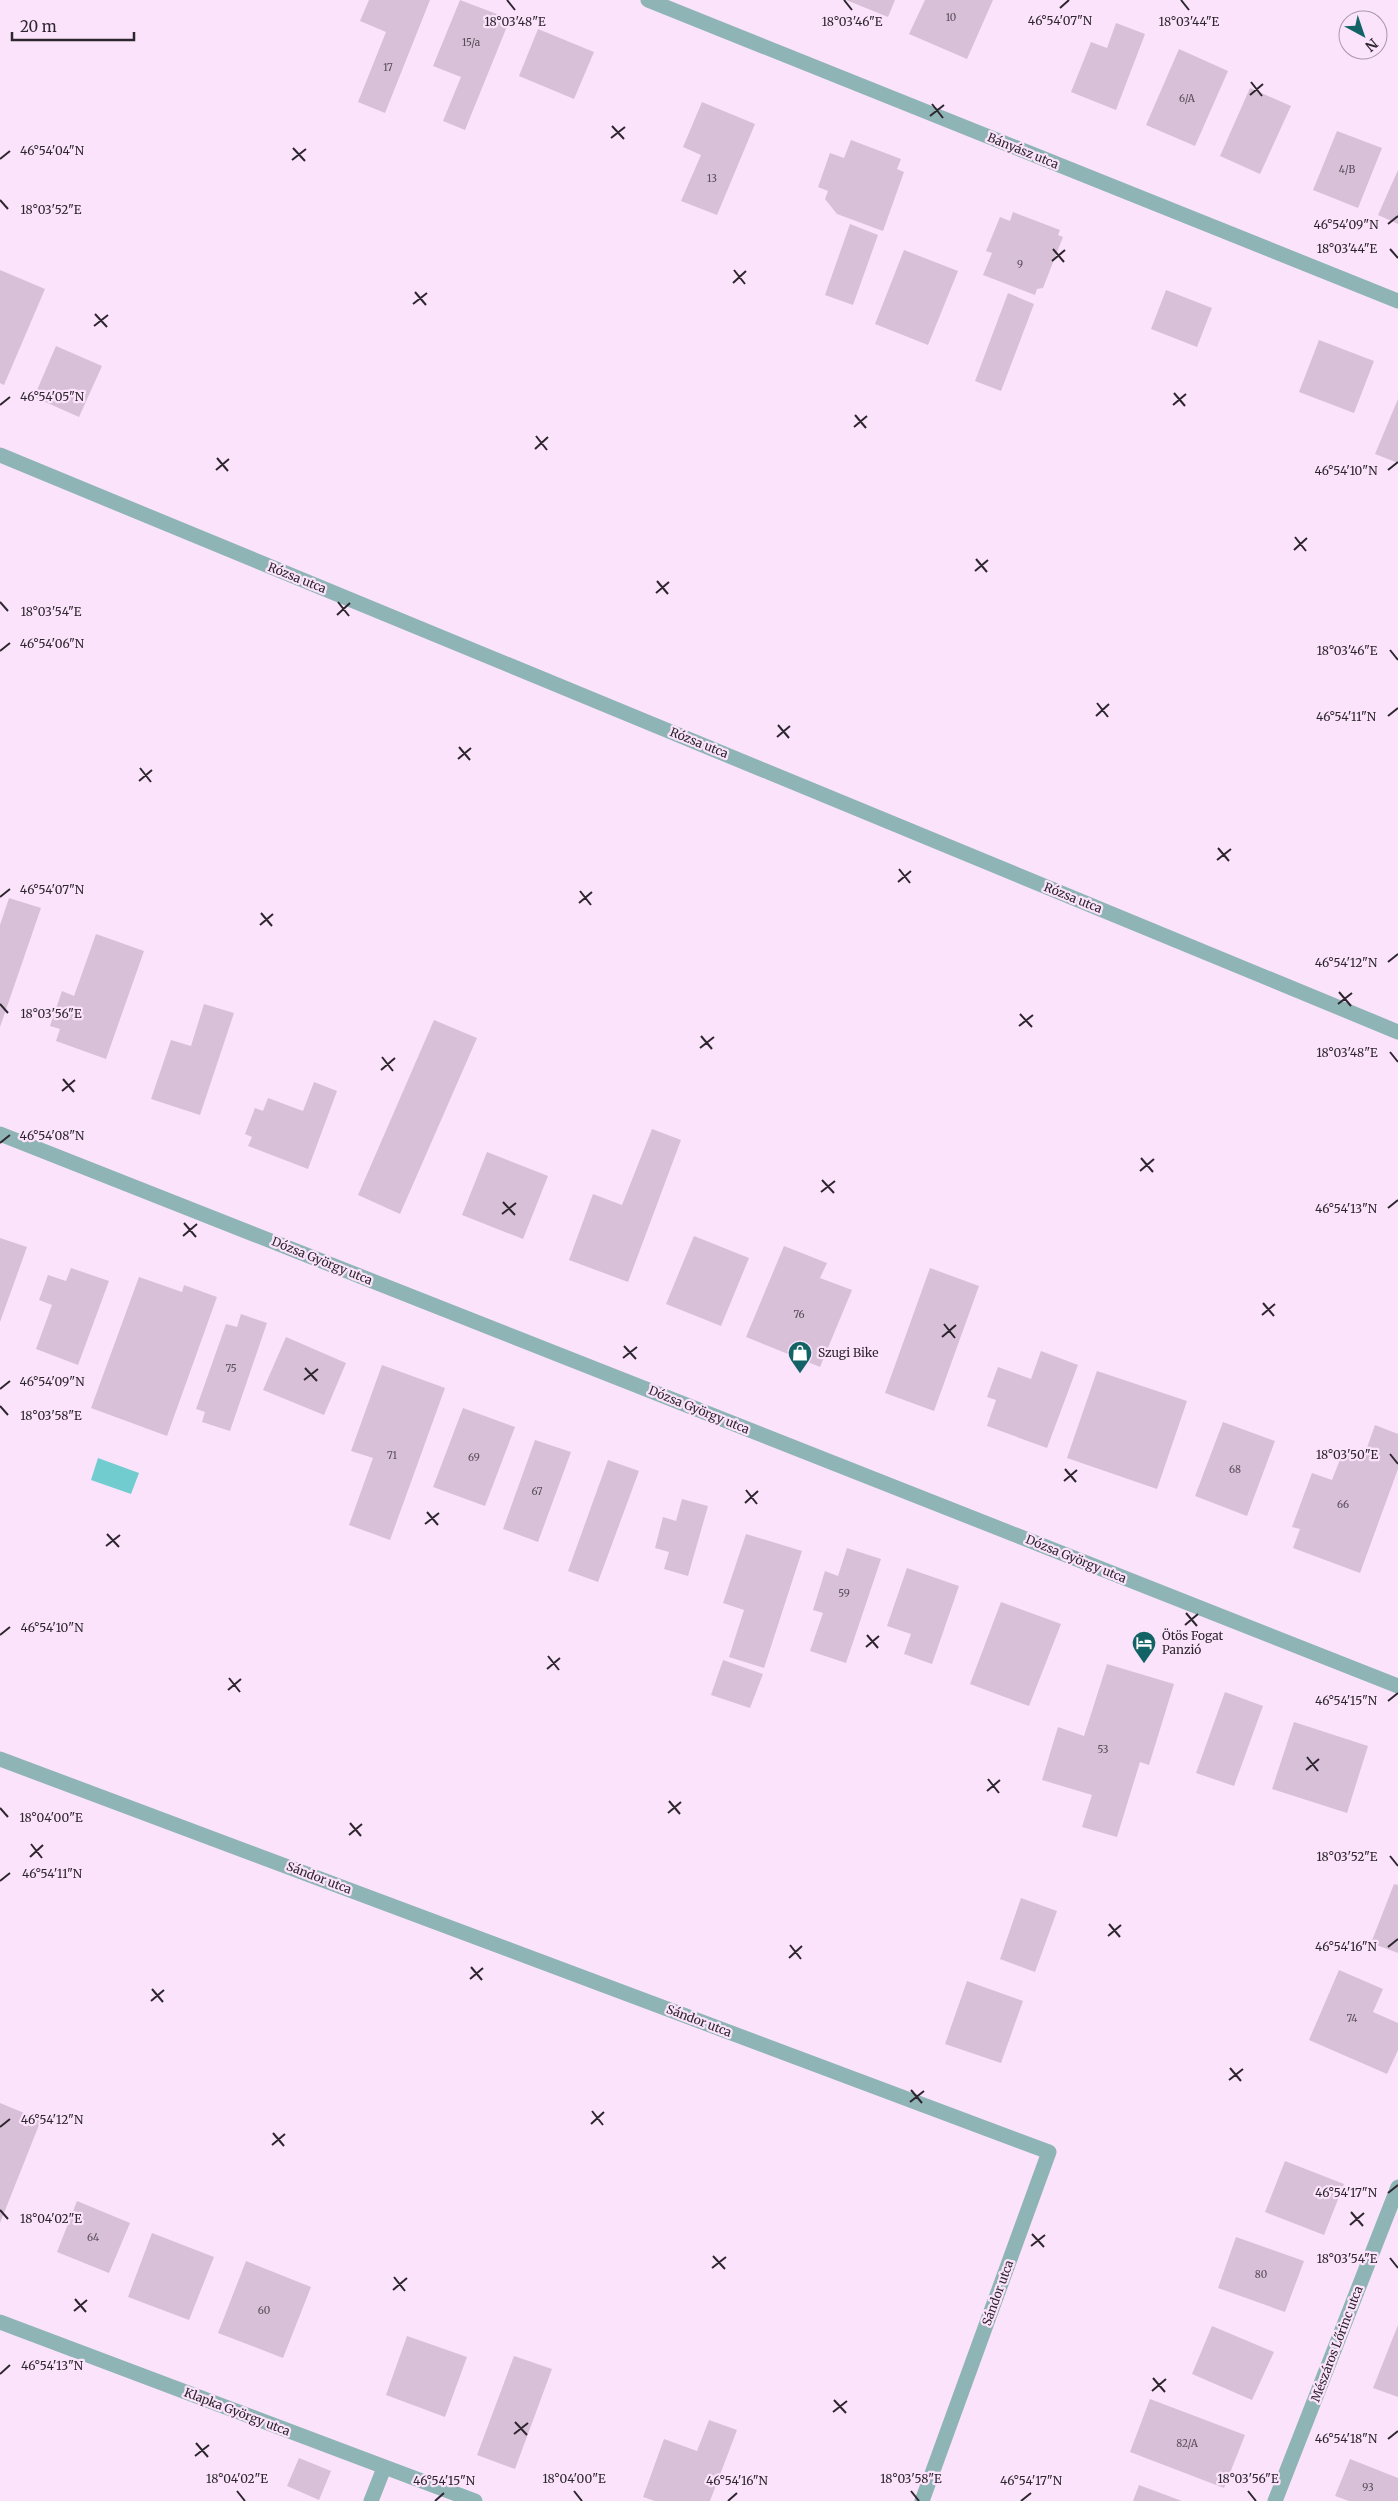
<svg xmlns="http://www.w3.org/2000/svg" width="1398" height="2501" viewBox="0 0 1398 2501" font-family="Merriweather,serif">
<rect width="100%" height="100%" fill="#fbe4fb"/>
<polygon fill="#70cccf" points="98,1458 139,1473 131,1494 91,1480"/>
<g fill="#d8c1d8">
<polygon points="369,0 430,0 385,113 358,102 386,32 360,21"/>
<polygon points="460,0 510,19 465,130 443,121 461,77 433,66"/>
<polygon points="846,0 895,0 888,17"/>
<polygon points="925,0 993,0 967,59 909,34"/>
<polygon points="1116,23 1145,34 1116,110 1071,92 1091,42 1107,48"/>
<polygon points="538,29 594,52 574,99 519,76"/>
<polygon points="1179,49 1228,71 1195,146 1146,125"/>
<polygon points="1250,88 1291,106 1260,174 1220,156"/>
<polygon points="702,102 755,124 717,215 681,201 701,155 683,147"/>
<polygon points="1337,131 1382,148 1358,208 1313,190"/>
<polygon points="851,140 901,159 897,169 904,172 883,231 837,214 825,199 828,191 818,187 830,153 844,158"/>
<polygon points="1398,170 1398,224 1378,215"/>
<polygon points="1013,212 1060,230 1058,235 1063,237 1043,288 1037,289 1035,295 983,275 992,253 986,251 1000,217 1010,221"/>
<polygon points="850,224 878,235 853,305 825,295"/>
<polygon points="904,250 958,271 928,345 875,324"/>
<polygon points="0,270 45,289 4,385 0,383"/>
<polygon points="1166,290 1212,308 1197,347 1151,329"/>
<polygon points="1008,293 1034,304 1001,391 975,381"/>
<polygon points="1319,340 1374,361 1354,413 1299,392"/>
<polygon points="56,346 102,366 79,417 34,397"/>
<polygon points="1398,399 1398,463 1375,454"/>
<polygon points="9,898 41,908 0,1027 0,925"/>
<polygon points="96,934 144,951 106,1059 56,1041 60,1029 50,1026 62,991 74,996"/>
<polygon points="204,1004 234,1013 200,1115 151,1099 171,1040 191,1046"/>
<polygon points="434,1020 477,1038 400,1214 358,1195"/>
<polygon points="314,1082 337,1091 308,1169 248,1146 252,1137 245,1134 255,1108 263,1111 268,1098 303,1111"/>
<polygon points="652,1129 681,1140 628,1282 569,1260 593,1194 622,1205"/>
<polygon points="487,1152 548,1176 523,1239 462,1215"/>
<polygon points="694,1236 749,1258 721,1326 666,1304"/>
<polygon points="0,1238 27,1247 0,1322"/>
<polygon points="784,1246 827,1263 820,1278 852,1290 820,1367 746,1337"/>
<polygon points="71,1268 109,1281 78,1365 36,1349 52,1305 39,1300 48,1275 66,1281"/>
<polygon points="930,1268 979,1286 934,1411 885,1393"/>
<polygon points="139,1277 182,1292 184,1285 217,1297 167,1436 91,1408"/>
<polygon points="241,1314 267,1323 230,1431 202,1422 205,1412 196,1409 226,1324 237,1327"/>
<polygon points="286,1337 346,1363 324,1415 263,1390"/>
<polygon points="1041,1351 1078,1365 1047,1448 987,1426 996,1400 987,1397 998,1367 1031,1379"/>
<polygon points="382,1365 445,1388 390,1540 349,1525 373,1458 351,1451"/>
<polygon points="1097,1371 1187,1401 1157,1489 1067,1458"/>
<polygon points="463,1408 515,1427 485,1506 433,1487"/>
<polygon points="1223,1422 1275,1441 1247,1516 1195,1496"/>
<polygon points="1375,1425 1398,1434 1398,1469 1360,1573 1293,1548 1300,1529 1292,1527 1312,1473 1332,1480 1343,1452 1363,1459"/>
<polygon points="535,1440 571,1452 538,1542 503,1529"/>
<polygon points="608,1460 639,1471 598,1582 568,1571"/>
<polygon points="682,1499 708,1506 688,1576 664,1569 669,1552 655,1548 663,1517 676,1521"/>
<polygon points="746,1534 802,1551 764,1668 729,1657 744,1610 723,1603"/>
<polygon points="847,1548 881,1559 846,1663 810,1651 823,1613 813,1610 825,1571 838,1576"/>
<polygon points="907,1568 959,1586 932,1664 904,1654 911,1634 887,1626"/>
<polygon points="1001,1602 1061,1624 1029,1706 970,1684"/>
<polygon points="723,1660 763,1674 750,1708 711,1695"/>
<polygon points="1107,1664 1174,1684 1149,1765 1140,1762 1117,1837 1082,1827 1092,1795 1042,1780 1058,1727 1084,1736"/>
<polygon points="1225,1692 1263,1706 1234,1786 1196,1773"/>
<polygon points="1294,1722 1368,1746 1347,1813 1272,1789"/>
<polygon points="1394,1884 1398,1885 1398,1953 1371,1943"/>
<polygon points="1021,1898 1057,1911 1035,1972 1000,1959"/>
<polygon points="1339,1970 1383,1989 1373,2012 1398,2023 1398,2050 1387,2074 1309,2040"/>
<polygon points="967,1981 1023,2001 1001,2063 945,2044"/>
<polygon points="0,2103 41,2120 0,2223"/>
<polygon points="1285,2161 1344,2184 1324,2235 1265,2212"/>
<polygon points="77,2201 130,2223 109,2273 57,2252"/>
<polygon points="152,2233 214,2257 189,2320 128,2297"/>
<polygon points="1236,2237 1304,2261 1285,2312 1218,2288"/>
<polygon points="246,2261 311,2287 283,2358 218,2333"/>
<polygon points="1398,2325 1398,2397 1373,2388"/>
<polygon points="1212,2326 1274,2352 1252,2400 1192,2374"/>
<polygon points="407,2336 467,2357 445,2417 386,2395"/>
<polygon points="514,2356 552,2369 515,2469 477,2455"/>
<polygon points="1150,2399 1245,2435 1224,2488 1130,2452"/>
<polygon points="709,2420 737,2430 710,2501 655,2501 643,2497 664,2439 697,2451"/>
<polygon points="299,2458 331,2471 319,2500 287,2486"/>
<polygon points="1350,2459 1398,2478 1398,2501 1349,2501 1335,2496"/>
<polygon points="1139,2485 1182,2501 1133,2501"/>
</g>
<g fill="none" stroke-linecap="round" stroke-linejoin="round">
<g stroke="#8fb4b5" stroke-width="15">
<polyline points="648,0 1398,301"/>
<polyline points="0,455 1398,1032"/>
<polyline points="0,1134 1398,1686"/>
<polyline points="0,1759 1049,2152 922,2501"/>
<polyline points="0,2322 475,2501"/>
<polyline points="371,2501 384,2468"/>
<polyline points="1275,2501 1398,2187"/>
</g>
</g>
<path fill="none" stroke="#2e262e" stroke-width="2" d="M507 0 515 10M844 0 852 10M1181 0 1189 10M1060 8 1069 0M1251 82 1262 96M1250 95 1263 84M932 104 943 118M930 116 944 105M612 126 624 139M611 138 625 127M293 148 305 161M0 159 10 151M292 160 306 149M0 200 8 209M1388 224 1398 216M1053 249 1064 262M1390 249 1398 258M1052 261 1065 250M734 270 745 284M733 283 746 271M415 292 426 305M413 304 427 293M95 314 107 327M94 326 108 315M1174 393 1185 406M0 405 10 397M1173 405 1186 394M855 415 866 428M854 427 867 416M536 436 547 450M535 449 548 437M217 458 228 471M216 470 229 459M1388 470 1398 462M1295 537 1306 551M1294 550 1307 538M976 559 987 572M975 571 988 560M657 581 668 594M656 593 669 582M0 602 8 611M338 602 349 616M337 615 350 603M1390 650 1398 660M0 651 10 643M1097 703 1108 717M1096 716 1109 704M1388 716 1398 708M778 725 789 738M777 737 790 726M459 747 470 760M458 759 471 748M140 768 151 782M139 781 152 770M1218 848 1229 861M1217 860 1231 849M899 869 910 883M898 882 911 871M580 891 591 905M0 897 10 889M579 903 592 892M261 913 272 926M260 925 273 914M1388 962 1398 954M1339 992 1351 1006M0 1004 8 1013M1338 1004 1352 993M1020 1014 1032 1027M1019 1026 1033 1015M701 1036 712 1049M700 1048 714 1037M1390 1052 1398 1062M382 1057 393 1071M381 1070 395 1058M63 1079 74 1092M62 1091 75 1080M0 1143 10 1135M1141 1158 1153 1172M1140 1171 1154 1159M822 1180 834 1193M821 1192 835 1181M503 1202 515 1215M1388 1208 1398 1200M502 1214 516 1203M184 1223 196 1237M183 1236 197 1224M1263 1303 1274 1316M1262 1315 1275 1304M944 1324 955 1338M942 1337 956 1325M624 1346 636 1359M623 1358 637 1347M305 1368 317 1381M304 1380 318 1369M0 1389 10 1381M0 1406 8 1415M1390 1454 1398 1464M1065 1469 1076 1482M1064 1481 1077 1470M746 1490 757 1504M745 1503 758 1491M427 1512 438 1525M425 1524 439 1513M107 1534 119 1547M106 1546 120 1535M1186 1613 1197 1626M1185 1625 1198 1614M0 1635 10 1627M867 1635 878 1648M866 1647 879 1636M548 1656 559 1670M547 1669 560 1658M229 1678 240 1692M228 1690 241 1679M1388 1701 1398 1693M1307 1757 1318 1771M1306 1770 1319 1759M988 1779 999 1793M987 1791 1000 1780M669 1801 680 1814M0 1808 8 1817M668 1813 681 1802M350 1823 361 1836M349 1835 362 1824M31 1844 42 1858M1390 1856 1398 1866M30 1857 43 1845M0 1881 10 1873M1109 1924 1120 1937M1108 1936 1121 1925M790 1945 801 1959M1388 1947 1398 1939M789 1958 802 1946M471 1967 482 1980M470 1979 483 1968M152 1989 163 2002M151 2001 164 1990M1230 2068 1241 2081M1229 2080 1243 2069M911 2090 922 2103M910 2102 924 2091M592 2111 603 2125M591 2124 604 2112M0 2127 10 2119M273 2133 284 2146M272 2145 285 2134M1388 2193 1398 2185M0 2210 8 2219M1351 2212 1363 2226M1350 2225 1364 2213M1032 2234 1044 2247M1031 2246 1045 2235M713 2256 725 2269M1390 2258 1398 2268M712 2268 726 2257M394 2277 405 2291M393 2290 407 2278M75 2299 86 2312M74 2311 87 2300M0 2374 10 2365M1153 2378 1165 2392M1152 2391 1166 2379M834 2400 846 2413M833 2412 847 2401M515 2422 527 2435M514 2434 528 2423M1388 2439 1398 2431M196 2443 208 2457M195 2456 209 2445M237 2491 245 2501M574 2491 582 2501M911 2491 919 2501M1248 2491 1256 2501M435 2501 444 2493M728 2501 737 2493M1021 2501 1031 2493"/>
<defs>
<symbol id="shop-pin" viewBox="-11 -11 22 30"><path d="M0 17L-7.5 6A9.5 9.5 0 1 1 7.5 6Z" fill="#136366" stroke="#fbe4fb"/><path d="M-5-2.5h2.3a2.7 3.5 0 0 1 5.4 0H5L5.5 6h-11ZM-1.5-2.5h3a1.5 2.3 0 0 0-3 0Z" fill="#fff"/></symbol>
<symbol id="hotel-pin" viewBox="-11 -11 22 30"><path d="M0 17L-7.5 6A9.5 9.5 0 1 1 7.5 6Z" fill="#136366" stroke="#fbe4fb"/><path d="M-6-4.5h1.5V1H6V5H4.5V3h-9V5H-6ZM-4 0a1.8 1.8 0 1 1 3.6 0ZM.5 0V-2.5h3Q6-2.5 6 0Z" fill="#fff"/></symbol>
</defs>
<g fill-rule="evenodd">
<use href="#shop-pin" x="786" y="1339" width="28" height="38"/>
<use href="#hotel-pin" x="1130" y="1629" width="28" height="38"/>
</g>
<g text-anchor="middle" stroke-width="4.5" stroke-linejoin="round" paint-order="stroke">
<g font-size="10" fill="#584d58">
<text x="951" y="21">10</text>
<text x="471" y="46">15/a</text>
<text x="388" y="71">17</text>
<text x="1187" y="102">6/A</text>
<text x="1347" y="173">4/B</text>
<text x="712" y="182">13</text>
<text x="1020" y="268">9</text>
<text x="799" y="1318">76</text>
<text x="231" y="1372">75</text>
<text x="392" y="1459">71</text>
<text x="474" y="1461">69</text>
<text x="1235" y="1473">68</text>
<text x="537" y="1495">67</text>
<text x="1343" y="1508">66</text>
<text x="844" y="1597">59</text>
<text x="1103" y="1753">53</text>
<text x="1352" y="2022">74</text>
<text x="93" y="2241">64</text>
<text x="1261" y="2278">80</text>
<text x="264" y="2314">60</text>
<text x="1187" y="2447">82/A</text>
<text x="1368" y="2491">93</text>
</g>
<g font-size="12" fill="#2e262e" stroke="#fbe4fb">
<text transform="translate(1023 151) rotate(22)" y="4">Bányász utca</text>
<text transform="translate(297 578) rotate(22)" y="4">Rózsa utca</text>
<text transform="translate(699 743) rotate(22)" y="4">Rózsa utca</text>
<text transform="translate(1073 898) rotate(22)" y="4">Rózsa utca</text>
<text transform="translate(322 1261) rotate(22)" y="4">Dózsa György utca</text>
<text transform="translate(699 1410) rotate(22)" y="4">Dózsa György utca</text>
<text transform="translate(1076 1559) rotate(22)" y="4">Dózsa György utca</text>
<text transform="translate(319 1878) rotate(21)" y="4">Sándor utca</text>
<text transform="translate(699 2021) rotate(21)" y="4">Sándor utca</text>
<text transform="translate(998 2293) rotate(-70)" y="4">Sándor utca</text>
<text transform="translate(1337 2344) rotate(-69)" y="4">Mészáros Lőrinc utca</text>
<text transform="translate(237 2412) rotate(21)" y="4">Klapka György utca</text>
</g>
<g font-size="12" fill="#2e262e" stroke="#fbe4fb" text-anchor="start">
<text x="818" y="1357">Szugi Bike</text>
<text x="1162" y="1640">Ötös Fogat<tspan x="1162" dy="14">Panzió</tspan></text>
</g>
</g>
<g font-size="12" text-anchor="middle" fill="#2e262e" stroke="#fbe4fb" stroke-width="4.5" stroke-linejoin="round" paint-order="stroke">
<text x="1060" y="25">46°54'07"N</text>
<text x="1189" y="26">18°03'44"E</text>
<text x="515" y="26">18°03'48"E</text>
<text x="852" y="26">18°03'46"E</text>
<text x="52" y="155">46°54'04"N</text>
<text x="51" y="214">18°03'52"E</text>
<text x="1346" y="229">46°54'09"N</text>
<text x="1347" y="253">18°03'44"E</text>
<text x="52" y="401">46°54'05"N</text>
<text x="1346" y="475">46°54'10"N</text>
<text x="51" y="616">18°03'54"E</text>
<text x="52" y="648">46°54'06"N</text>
<text x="1347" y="655">18°03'46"E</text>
<text x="1346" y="721">46°54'11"N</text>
<text x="52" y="894">46°54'07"N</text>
<text x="1346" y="967">46°54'12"N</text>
<text x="51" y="1018">18°03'56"E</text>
<text x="1347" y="1057">18°03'48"E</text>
<text x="52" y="1140">46°54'08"N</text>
<text x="1346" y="1213">46°54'13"N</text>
<text x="52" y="1386">46°54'09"N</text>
<text x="51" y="1420">18°03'58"E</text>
<text x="1347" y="1459">18°03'50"E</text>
<text x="52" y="1632">46°54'10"N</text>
<text x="1346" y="1705">46°54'15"N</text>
<text x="51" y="1822">18°04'00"E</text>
<text x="1347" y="1861">18°03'52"E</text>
<text x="52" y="1878">46°54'11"N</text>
<text x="1346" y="1951">46°54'16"N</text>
<text x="52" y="2124">46°54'12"N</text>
<text x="1346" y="2197">46°54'17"N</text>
<text x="51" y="2223">18°04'02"E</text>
<text x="1347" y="2263">18°03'54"E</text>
<text x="52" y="2370">46°54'13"N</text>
<text x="1346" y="2443">46°54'18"N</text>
<text x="237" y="2483">18°04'02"E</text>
<text x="574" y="2483">18°04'00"E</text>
<text x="911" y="2483">18°03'58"E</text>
<text x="1248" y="2483">18°03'56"E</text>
<text x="444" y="2485">46°54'15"N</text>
<text x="737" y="2485">46°54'16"N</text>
<text x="1031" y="2485">46°54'17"N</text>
</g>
<g transform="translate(1363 35) rotate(140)"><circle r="24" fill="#fbe4fb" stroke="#a998a9"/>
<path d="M0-4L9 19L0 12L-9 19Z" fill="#136366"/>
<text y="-8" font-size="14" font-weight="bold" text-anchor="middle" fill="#2e262e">N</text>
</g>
<path d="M12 32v8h122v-8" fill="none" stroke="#2e262e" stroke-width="2.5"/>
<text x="20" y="32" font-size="15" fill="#2e262e" stroke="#fbe4fb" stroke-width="4" paint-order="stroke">20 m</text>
</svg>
